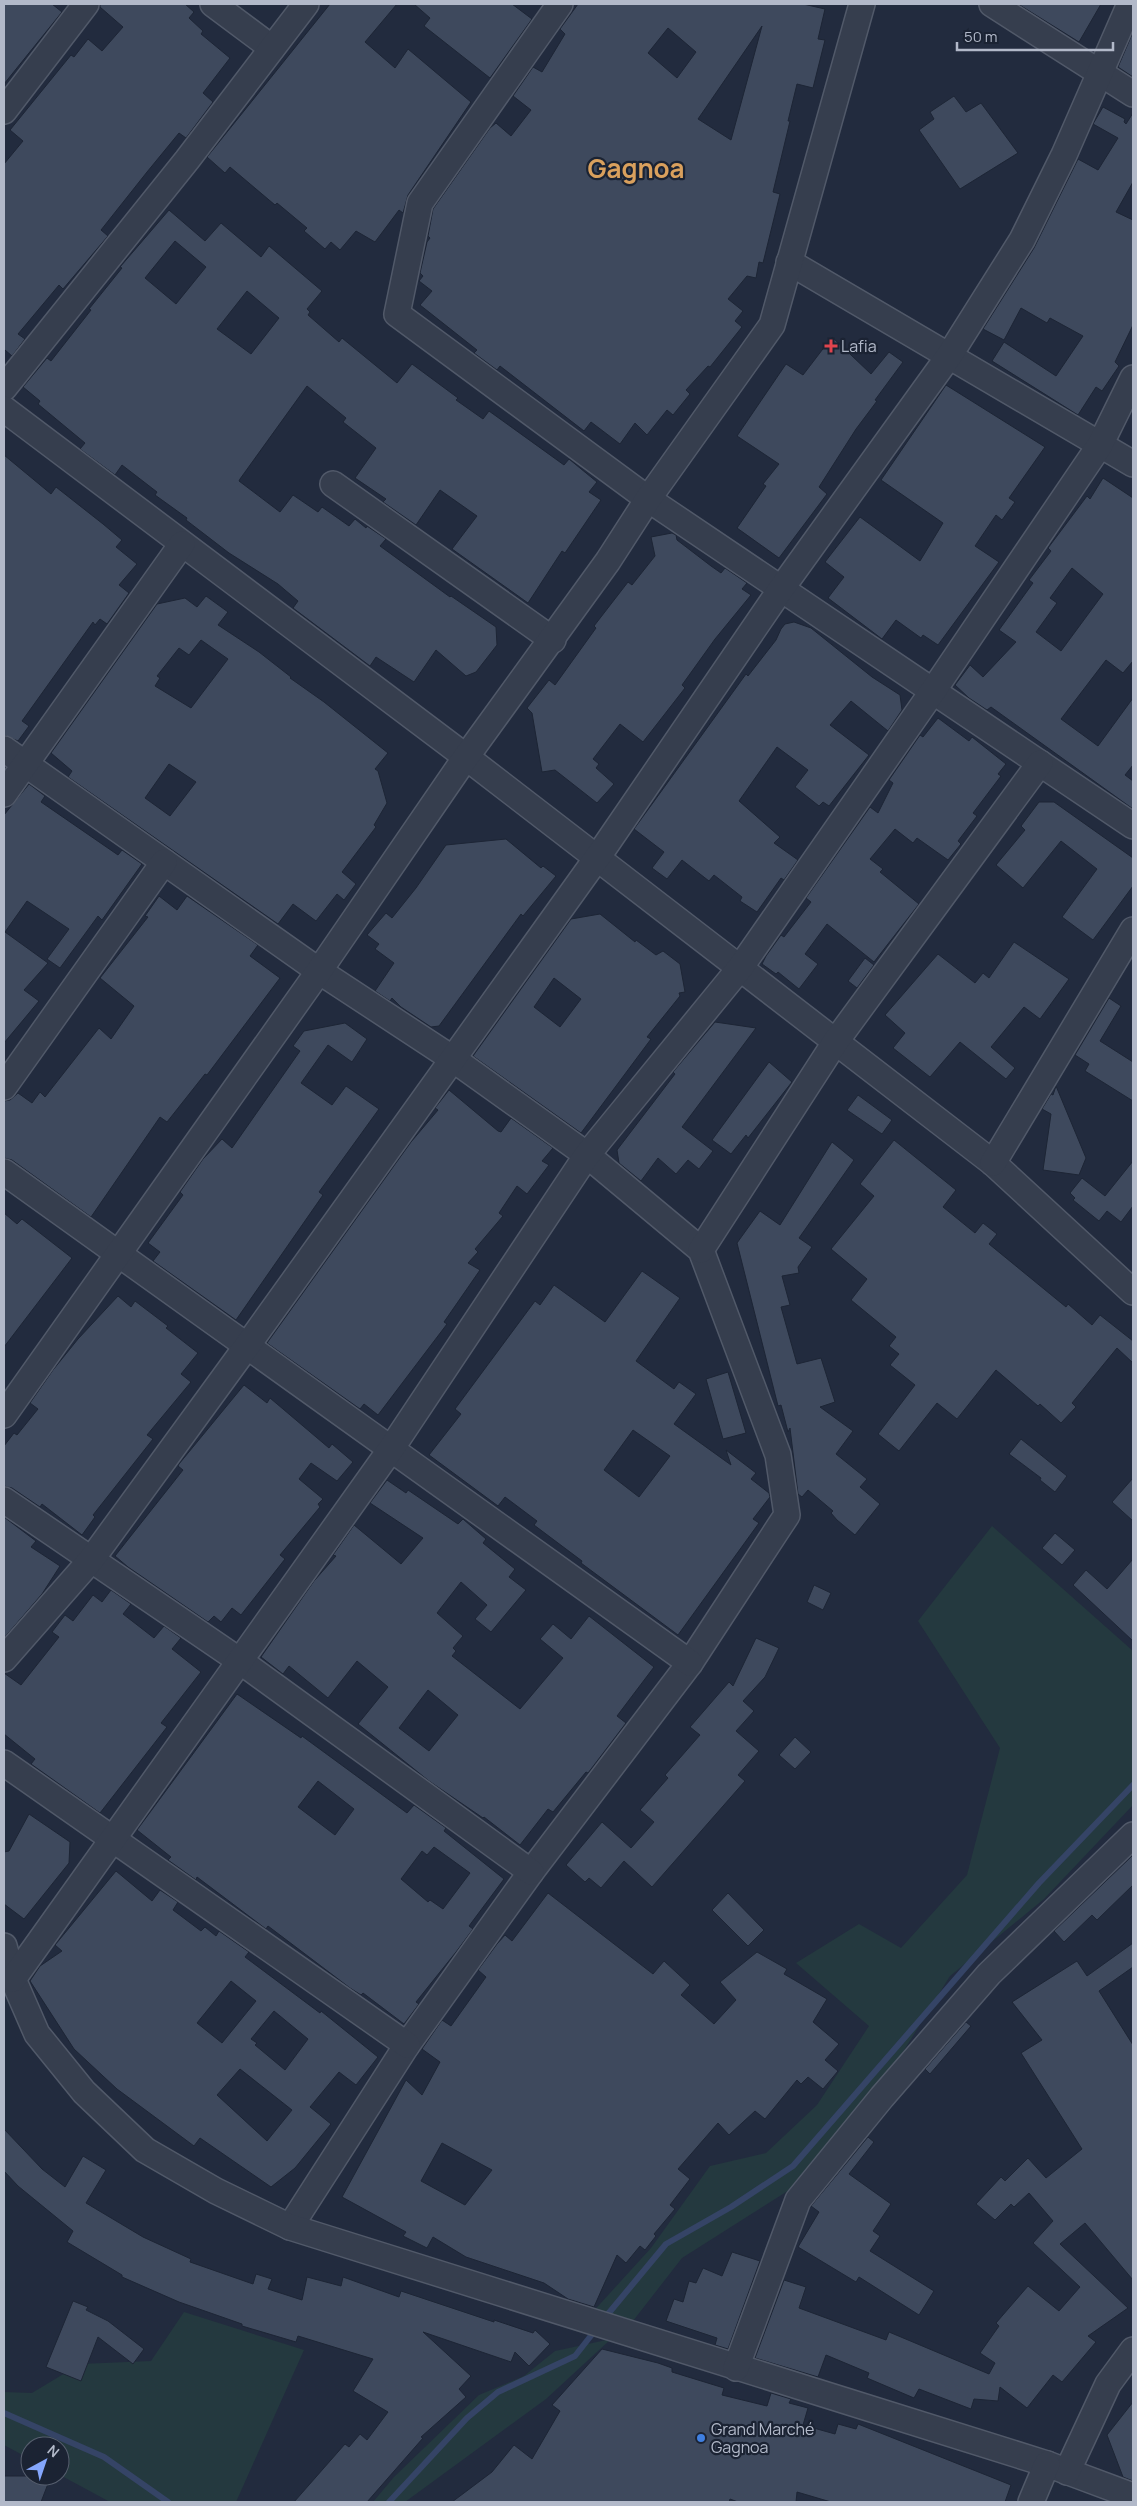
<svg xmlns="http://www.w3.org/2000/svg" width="1137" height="2506" viewBox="0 0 1137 2506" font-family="Manrope,sans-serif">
<rect width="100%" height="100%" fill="#222b3e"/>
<g fill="#24393f">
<polygon points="992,1526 1133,1651 1133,1805 1044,1899 950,1976 872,2102 805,2180 682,2258 633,2321 590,2315 651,2248 710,2166 766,2153 817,2105 869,2026 796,1963 859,1924 901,1948 967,1875 1000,1748 918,1621"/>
<polygon points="184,2312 304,2350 236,2502 110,2502 60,2475 60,2446 30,2446 30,2459 4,2445 4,2392 32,2393 80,2364 151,2361"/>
<polygon points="611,2339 546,2399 405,2502 373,2502 394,2477 479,2395 524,2376 555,2351"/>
</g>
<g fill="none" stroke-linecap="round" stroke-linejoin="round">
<g stroke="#354466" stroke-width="6">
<polyline points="603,2320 666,2244 731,2207 793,2166 1039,1883 1133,1785"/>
<polyline points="4,2413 104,2457 168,2502"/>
<polyline points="389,2502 467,2418 498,2392 575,2356 597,2328"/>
</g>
</g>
<g fill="#3e495d" stroke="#1d2535" fill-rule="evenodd">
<polygon points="4,4 52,4 62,12 4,84"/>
<polygon points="100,4 185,4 194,12 189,18 203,31 201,34 230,58 203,93 213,102 186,138 179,133 147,172 101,230 108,236 63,289 59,285 18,334 25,339 12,356 5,350 4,352 4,164 23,141 10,130 71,55 74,57 88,39 102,51 123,27 100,7"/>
<polygon points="330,4 397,4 365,42 395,68 408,49 471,102 408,195 403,213 399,210 375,242 356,231 340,250 331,242 325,249 304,231 307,228 277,203 275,205 230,167 225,173 207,157"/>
<polygon points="414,4 512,4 532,19 490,78 424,26 430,18"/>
<path d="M578 4H803L825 9 818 39 825 40 813 88 797 84 788 121H790L773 192 780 194 763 263 759 262 756 278 747 276 728 299 743 311 735 321 742 327 710 367 708 366 686 390 690 394 673 415 667 410 647 435 635 423 620 444 591 422 584 431 500 366 497 370 474 353 477 350 420 305 432 291 419 281 423 276 420 273 427 242 430 238 428 236 433 209 490 128 496 123 511 136 531 110 513 96 533 67 542 72 565 34 560 29ZM762 26 731 140 698 119ZM668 28 696 52 677 78 648 53Z"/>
<polygon points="1018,4 1101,4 1079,42"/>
<polygon points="1133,32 1133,77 1118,67"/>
<polygon points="954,96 966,112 981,103 1018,153 960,189 919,130 934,119 930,112"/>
<polygon points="1103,107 1125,119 1124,122 1126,124 1133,113 1133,182 1116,212 1133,220 1133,325 1115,362 1119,366 1102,391 1096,387 1078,415 992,361 1004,342 1056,376 1083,336 1050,318 1047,323 1021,308 1004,340 983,329 1034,248 1078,159 1098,170 1118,138 1093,124"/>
<path d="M169 210 205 241 221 223 261 257 269 246 322 291 307 309 310 312 308 315 339 342 342 338 397 383 412 364 458 398 456 400 483 419 489 411 564 465 569 459 597 482 589 492 601 500 565 553 562 551 528 603 452 549 477 516 440 490 416 525 383 502 386 499 355 478 376 448 343 422 346 418 307 386 240 479 239 481 280 512 293 495 318 512 322 507 349 526 355 519 366 528 367 526 386 539 380 546 450 597 451 596 496 627 497 645 476 672 466 676 436 650 414 682 376 657 370 666 293 608 298 601 278 584 229 553 186 520 187 518 155 495 157 492 122 465 115 475 80 449 85 443 38 404 40 401 23 387 47 358 51 361 91 310 89 309 122 268 120 267ZM175 241 206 267 176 304 145 278ZM247 291 279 318 251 354 217 329Z"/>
<polygon points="832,337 871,374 889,352 903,362 875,400 877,401 856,429 819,487 827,494 779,558 737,528 766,486 763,484 779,464 737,436 786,364 803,375"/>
<polygon points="946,385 1045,447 1009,498 1015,502 1002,520 996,515 975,546 999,562 938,645 923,635 921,638 896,620 882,639 828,598 844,577 825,562 860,517 920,561 943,523 881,480"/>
<polygon points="4,455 51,494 56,487 103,524 122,540 116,547 137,564 119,585 129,593 107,624 100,619 95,625 93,622 22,721 29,726 18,741 4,735"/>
<path d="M1103 478 1133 498V661L1123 673 1106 660 1061 719 1098 746 1133 698V765L1125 775 1133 781V809L991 707 987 710 969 698 955 685 970 665 983 677 1016 642 999 630 1033 583 1029 580 1051 551 1048 548 1087 496 1090 499ZM1072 568 1103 594 1061 651 1036 632 1057 603 1050 598Z"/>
<polygon points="672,533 676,535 677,540 711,566 721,573 725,568 747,583 742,589 751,595 715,639 682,685 685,688 643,742 620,724 593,759 599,764 596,768 614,784 597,803 555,770 542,772 532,713 527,708 549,680 555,685 596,628 594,626 628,582 632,585 655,556 651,537"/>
<path d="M206 596 228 612 218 625 259 652 291 677 290 678 324 702 388 753 375 769 378 771 387 803 374 825 376 827 342 872 356 884 344 900 337 894 316 921 293 904 278 924 68 777 72 771 51 753 157 604 185 598 197 607ZM201 640 228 659 191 708 155 686 160 678 157 676 179 648 189 655ZM169 764 196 782 170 816 145 798Z"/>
<polygon points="794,622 811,628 872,677 900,695 902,710 888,731 851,701 830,725 869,755 829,806 823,802 819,806 795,787 808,770 777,747 739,801 780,837 774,843 798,860 784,880 781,878 757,912 740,901 742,897 714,875 709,881 682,860 667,879 652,868 664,852 634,829 746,674 748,676 776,640 781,629 785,624"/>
<polygon points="938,718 969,741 972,737 1006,764 998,774 1001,776 973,813 977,816 958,841 961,844 948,860 917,838 913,843 895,829 870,859 883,869 880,872 919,904 874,962 827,924 805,954 818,964 799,989 778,972 776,974 762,964 766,956 781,935 784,937 811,902 806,898 870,807 878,813 893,783 889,780 920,735 923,737"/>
<polygon points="29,784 45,796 41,802 118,855 122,850 142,864 102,920 98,916 60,968 47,959 69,929 27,901 5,932 48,963 24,990 39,1001 4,1043 4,815"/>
<polygon points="1039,802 1054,802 1133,858 1133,886 1093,940 1062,917 1097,869 1061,841 1023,888 996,865 1025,830 1021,826"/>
<polygon points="506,839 541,868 543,866 556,876 523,916 521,914 439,1026 431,1027 401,1007 392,998 390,1001 375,991 394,963 375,949 379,944 367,935 386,913 392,918 416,888 446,845"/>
<polygon points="159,896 177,910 187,896 258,945 250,956 280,978 207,1075 205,1074 167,1122 160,1117 91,1217 12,1160 4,1158 4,1101 10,1100 18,1093 32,1103 40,1092 45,1097 99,1028 111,1039 134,1006 100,978 148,917 145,916"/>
<path d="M600 914 635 942 636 940 656 955 663 951 680 964 685 992 679 993 680 996 647 1037 651 1039 581 1133 473 1056 571 919ZM554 978 581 999 560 1027 534 1007Z"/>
<polygon points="1014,942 1069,979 1040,1019 1024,1007 991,1047 1015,1068 1006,1079 960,1042 930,1077 893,1048 905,1033 885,1015 938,954 975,983 983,973 989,978"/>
<polygon points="865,958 874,965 857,988 848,981"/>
<polygon points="1109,998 1121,1006 1100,1041 1133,1062 1133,1101 1085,1071 1089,1064 1075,1055"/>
<polygon points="715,1022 756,1028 682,1127 713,1151 699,1169 688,1160 676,1174 658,1158 641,1181 619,1163 617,1150 675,1074 673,1072"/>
<polygon points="345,1023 367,1039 352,1062 328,1045 301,1083 332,1105 346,1086 379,1109 319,1192 323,1195 236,1320 153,1261 160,1252 148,1243 183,1195 180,1192 203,1159 222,1139 232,1148 300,1051 293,1046 304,1031"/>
<polygon points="769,1062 792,1082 748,1138 746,1135 731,1154 712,1140"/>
<polygon points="1056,1086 1086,1158 1079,1175 1043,1170 1051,1114 1042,1109 1051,1094 1053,1095"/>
<polygon points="449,1090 498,1131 501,1132 511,1118 553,1148 542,1161 549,1165 527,1194 517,1186 499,1213 503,1216 475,1249 478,1252 468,1263 480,1270 444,1322 447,1324 378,1415 364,1404 360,1409 267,1343 411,1142 438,1110 435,1108"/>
<polygon points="858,1095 892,1120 882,1134 847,1110"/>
<polygon points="894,1140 956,1190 943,1207 975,1233 983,1223 997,1234 989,1244 1066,1307 1068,1304 1092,1325 1100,1315 1133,1341 1133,1363 1117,1348 1072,1403 1076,1407 1061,1423 1040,1404 1038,1406 996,1370 957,1419 937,1403 899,1451 878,1434 915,1385 890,1365 899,1354 889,1346 896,1337 851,1300 867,1279 831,1249 874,1196 860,1184"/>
<polygon points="832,1142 854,1160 799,1238 812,1247 798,1267 799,1273 782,1276 790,1305 781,1307 797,1364 821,1358 835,1402 820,1407 853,1431 836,1454 867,1479 860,1487 880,1504 855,1535 837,1520 831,1513 833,1511 808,1490 802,1497 798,1494 790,1428 788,1432 781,1405 778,1406 737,1243 760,1211 780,1225"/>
<polygon points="1133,1161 1133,1206 1121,1222 1107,1211 1099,1221 1073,1200 1075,1198 1070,1193 1082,1178 1105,1196"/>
<polygon points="4,1213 17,1224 22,1219 72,1258 4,1347"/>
<path d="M642 1271 680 1298 636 1361 674 1389 679 1382 696 1394 674 1424 731 1465 726 1450 756 1473 751 1479 769 1493 770 1497 753 1519 759 1523 678 1635 581 1563 582 1561 534 1525 537 1521 505 1497 498 1506 429 1455 461 1414 455 1409 535 1301 540 1305 554 1285 605 1322ZM633 1430 670 1456 639 1497 604 1470Z"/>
<polygon points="118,1296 131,1307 135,1301 168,1326 166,1328 198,1353 181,1374 191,1382 147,1435 153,1439 93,1515 95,1517 82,1535 42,1504 40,1507 12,1488 4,1486 4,1446 14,1433 17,1435 38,1409 30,1403 53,1370 78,1339"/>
<polygon points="728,1372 746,1433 723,1439 706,1379"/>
<polygon points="244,1385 267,1403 270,1398 329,1448 332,1444 353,1462 337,1481 311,1463 299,1479 323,1499 318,1504 320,1507 280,1555 285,1559 241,1615 232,1608 221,1622 214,1616 208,1622 128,1567 115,1556 183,1470 178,1466 179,1464"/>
<polygon points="1021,1439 1067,1476 1055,1492 1040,1480 1041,1478 1009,1454"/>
<polygon points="1133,1478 1133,1521 1112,1502"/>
<path d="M387 1480 406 1493 408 1490 458 1524 463 1519 486 1539 483 1543 515 1569 509 1577 526 1590 491 1632 475 1619 487 1605 461 1582 437 1613 463 1636 453 1648 456 1651 452 1656 520 1709 563 1658 540 1639 553 1624 571 1639 589 1616 654 1667 617 1716 626 1723 588 1773 586 1772 553 1812 548 1809 520 1845 484 1817 483 1818 429 1781 358 1724 388 1687 357 1661 328 1698 289 1666 283 1674 261 1657 314 1581 336 1556 333 1555 354 1525 401 1564 423 1538 370 1503ZM428 1690 458 1715 429 1751 399 1728Z"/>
<polygon points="4,1517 36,1541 31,1547 60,1566 42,1594 4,1638"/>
<polygon points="1055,1533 1075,1550 1062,1565 1042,1548"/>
<polygon points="1133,1559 1133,1641 1073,1585 1086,1570 1107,1589"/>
<polygon points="814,1585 831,1593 823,1610 807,1602"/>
<polygon points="111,1590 131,1604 123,1614 154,1638 164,1626 181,1638 172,1649 201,1672 161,1723 167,1727 100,1813 31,1764 35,1759 4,1734 4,1673 21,1685 59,1637 52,1632 65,1615 73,1621 93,1595 102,1602"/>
<polygon points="756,1638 779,1648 765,1677 743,1701 754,1711 736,1731 759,1751 738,1775 745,1781 652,1887 624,1861 601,1888 589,1878 585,1882 566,1865 602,1822 631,1848 654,1822 640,1810 668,1778 665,1775 700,1735 690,1727 729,1682 733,1686"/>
<path d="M237 1694 301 1738 302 1736 407 1813 414 1805 446 1828 444 1831 504 1879 469 1926 473 1929 456 1952 416 2002 419 2004 404 2024 363 1993 361 1995 350 1988 268 1926 266 1929 197 1877 196 1880 168 1860 171 1857 137 1830ZM318 1781 354 1809 335 1835 298 1807ZM434 1847 470 1873 443 1909 430 1900 428 1902 401 1879 422 1851 427 1855Z"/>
<polygon points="795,1737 811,1752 795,1769 779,1755"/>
<polygon points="29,1814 70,1842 69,1863 24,1919 4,1904 4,1852 9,1851"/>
<polygon points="1133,1855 1133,1885 1097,1920 1092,1915 1064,1942 1054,1931"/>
<path d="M116 1871 152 1901 160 1890 178 1902 173 1910 201 1931 205 1927 216 1936 219 1931 249 1952 245 1957 320 2013 321 2011 378 2057 356 2085 339 2072 310 2107 331 2124 295 2168 271 2187 200 2138 194 2146 117 2089 74 2049 30 1981 40 1966 62 1951 55 1945ZM231 1981 256 2001 222 2043 197 2023ZM274 2011 308 2039 285 2070 255 2045 257 2043 251 2039ZM240 2069 292 2110 267 2141 217 2095Z"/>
<path d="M548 1893 653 1974 664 1961 690 1985 681 1995 714 2024 736 2000 720 1982 757 1952 787 1969 784 1974 827 1999 813 2022 839 2044 825 2060 838 2071 823 2089 808 2077 801 2084 797 2080 765 2119 755 2111 729 2135 718 2123 678 2169 690 2179 670 2205 675 2209 654 2234 656 2236 645 2250 640 2246 626 2263 617 2255 594 2307 568 2299 544 2283 466 2257 433 2237 427 2248 403 2236 406 2232 342 2197 406 2080 422 2095 440 2062 422 2049 442 2020 451 2026 486 1977 478 1970 497 1944 505 1935 512 1941ZM442 2143 492 2170 465 2205 421 2181Z"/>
<polygon points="728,1893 764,1930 748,1946 712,1910"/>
<polygon points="1133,1943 1133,1967 1099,1991 1133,2045 1133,2280 1085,2223 1060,2244 1128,2308 1088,2336 1096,2342 1062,2382 1053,2375 1027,2408 1000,2387 998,2401 974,2399 971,2409 919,2389 914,2398 867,2378 869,2373 826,2355 818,2377 755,2358 784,2280 806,2287 799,2308 886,2340 889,2332 989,2374 995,2363 980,2353 999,2326 996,2323 1028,2286 1059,2311 1080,2287 1033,2243 1053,2221 1029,2193 1014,2207 1011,2204 995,2220 976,2204 1001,2177 1005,2181 1028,2158 1046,2178 1082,2149 1021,2053 1042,2040 1012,2002 1077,1961 1087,1976"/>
<polygon points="966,2022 971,2026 930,2074 925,2069"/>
<polygon points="4,2129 42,2169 65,2187 83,2156 106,2170 86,2203 143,2237 191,2259 190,2262 253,2284 256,2274 272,2279 268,2289 302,2300 307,2277 341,2286 343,2277 399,2297 401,2291 494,2322 494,2320 533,2333 535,2330 550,2344 529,2366 515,2352 511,2362 423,2332 471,2376 459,2389 466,2397 421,2437 423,2438 367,2502 294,2502 345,2444 349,2447 360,2434 367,2440 388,2412 353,2391 373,2359 298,2336 296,2342 242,2326 242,2324 179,2302 122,2277 122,2275 67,2242 73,2231 18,2186 4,2171"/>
<polygon points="868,2137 874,2142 849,2174 891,2204 873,2231 880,2236 870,2251 934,2291 919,2315 859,2277 856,2282 798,2247 819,2212 811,2206"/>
<polygon points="732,2252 760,2261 728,2349 715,2345 717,2338 666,2321 674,2299 683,2302 689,2281 696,2283 703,2268 722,2276"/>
<polygon points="73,2301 88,2307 86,2310 108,2321 144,2349 133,2364 98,2337 81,2381 46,2367"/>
<polygon points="602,2349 658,2363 672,2368 672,2372 724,2388 722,2395 767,2406 771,2393 791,2399 789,2403 808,2408 803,2425 835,2434 838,2424 856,2429 858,2424 1011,2485 1005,2502 831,2502 797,2492 796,2502 738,2502 730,2499 729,2502 452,2502 492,2472 514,2445 532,2459 560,2411 552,2405"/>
<polygon points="1133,2402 1133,2481 1123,2477 1107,2435"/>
<polygon points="4,2476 51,2476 41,2502 4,2502"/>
</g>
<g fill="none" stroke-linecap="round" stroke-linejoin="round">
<defs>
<g id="minor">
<polyline points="213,4 272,48"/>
<polyline points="560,4 420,203 397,314 648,499 1133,826"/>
<polyline points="992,4 1133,94"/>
<polyline points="4,111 86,4"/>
<polyline points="789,262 1133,464"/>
<polyline points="4,388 187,160 306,4"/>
<polyline points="4,409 466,757 993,1163 1133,1292"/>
<polyline points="333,484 553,640"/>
<polyline points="4,749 319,971 453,1059 587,1155 701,1250 778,1455 787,1515 781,1524 690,1663 531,1872 407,2045 290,2227"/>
<polyline points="4,794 182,544"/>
<polyline points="4,1087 164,862"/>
<polyline points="993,1163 1133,930"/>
<polyline points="4,1172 690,1663"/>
<polyline points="701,1250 836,1041 1040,763"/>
<polyline points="4,1415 319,971 466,757 608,561 648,499 772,325 862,4"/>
<polyline points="4,1500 240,1661 531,1872"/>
<polyline points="4,1659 91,1560 247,1346 597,858 781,589 949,356 1022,240 1064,155 1130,4"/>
<polyline points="4,1763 407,2045"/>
<polyline points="4,1946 13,1979 37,2034 84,2092 145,2150 216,2191 290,2227 1047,2464 1133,2496"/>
<polyline points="13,1979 391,1449 587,1155 740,968 933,691 1100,445 1133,378"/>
<polyline points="736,2368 798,2200 882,2097 989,1974 1133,1835"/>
<polyline points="1067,2472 1108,2384 1133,2350"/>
<polyline points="1031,2502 1047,2464"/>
</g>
</defs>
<use href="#minor" stroke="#515969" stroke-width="28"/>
<use href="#minor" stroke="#363e4e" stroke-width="25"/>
</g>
<path fill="#e0444e" stroke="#1b2333" stroke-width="2" d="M828.5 338.5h5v5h5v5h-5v5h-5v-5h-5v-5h5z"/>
<circle fill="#3f7fe0" stroke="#1b2333" stroke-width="2" cx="701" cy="2438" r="5"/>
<g text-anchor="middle" stroke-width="4.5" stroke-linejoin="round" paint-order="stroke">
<g font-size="16" fill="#b2b9c9" stroke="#1b2333" text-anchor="start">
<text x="841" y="352">Lafia</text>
<text x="711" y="2435">Grand Marché<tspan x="711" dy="18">Gagnoa</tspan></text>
</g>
<g font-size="26" font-weight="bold" fill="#d9a05d" stroke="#1b2333">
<text x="636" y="178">Gagnoa</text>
</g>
</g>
<rect width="1137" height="2506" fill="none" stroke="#b2b9c9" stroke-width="10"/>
<g transform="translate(45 2461) rotate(40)"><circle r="24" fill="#1b2333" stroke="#575f6f"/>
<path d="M0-4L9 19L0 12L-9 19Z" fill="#84a6fc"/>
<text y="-8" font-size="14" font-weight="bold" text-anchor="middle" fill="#b2b9c9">N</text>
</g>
<path d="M957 42v8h156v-8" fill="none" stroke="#b2b9c9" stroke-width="2.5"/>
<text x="964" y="42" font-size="15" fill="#b2b9c9" stroke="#1b2333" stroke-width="4" paint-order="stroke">50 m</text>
</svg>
